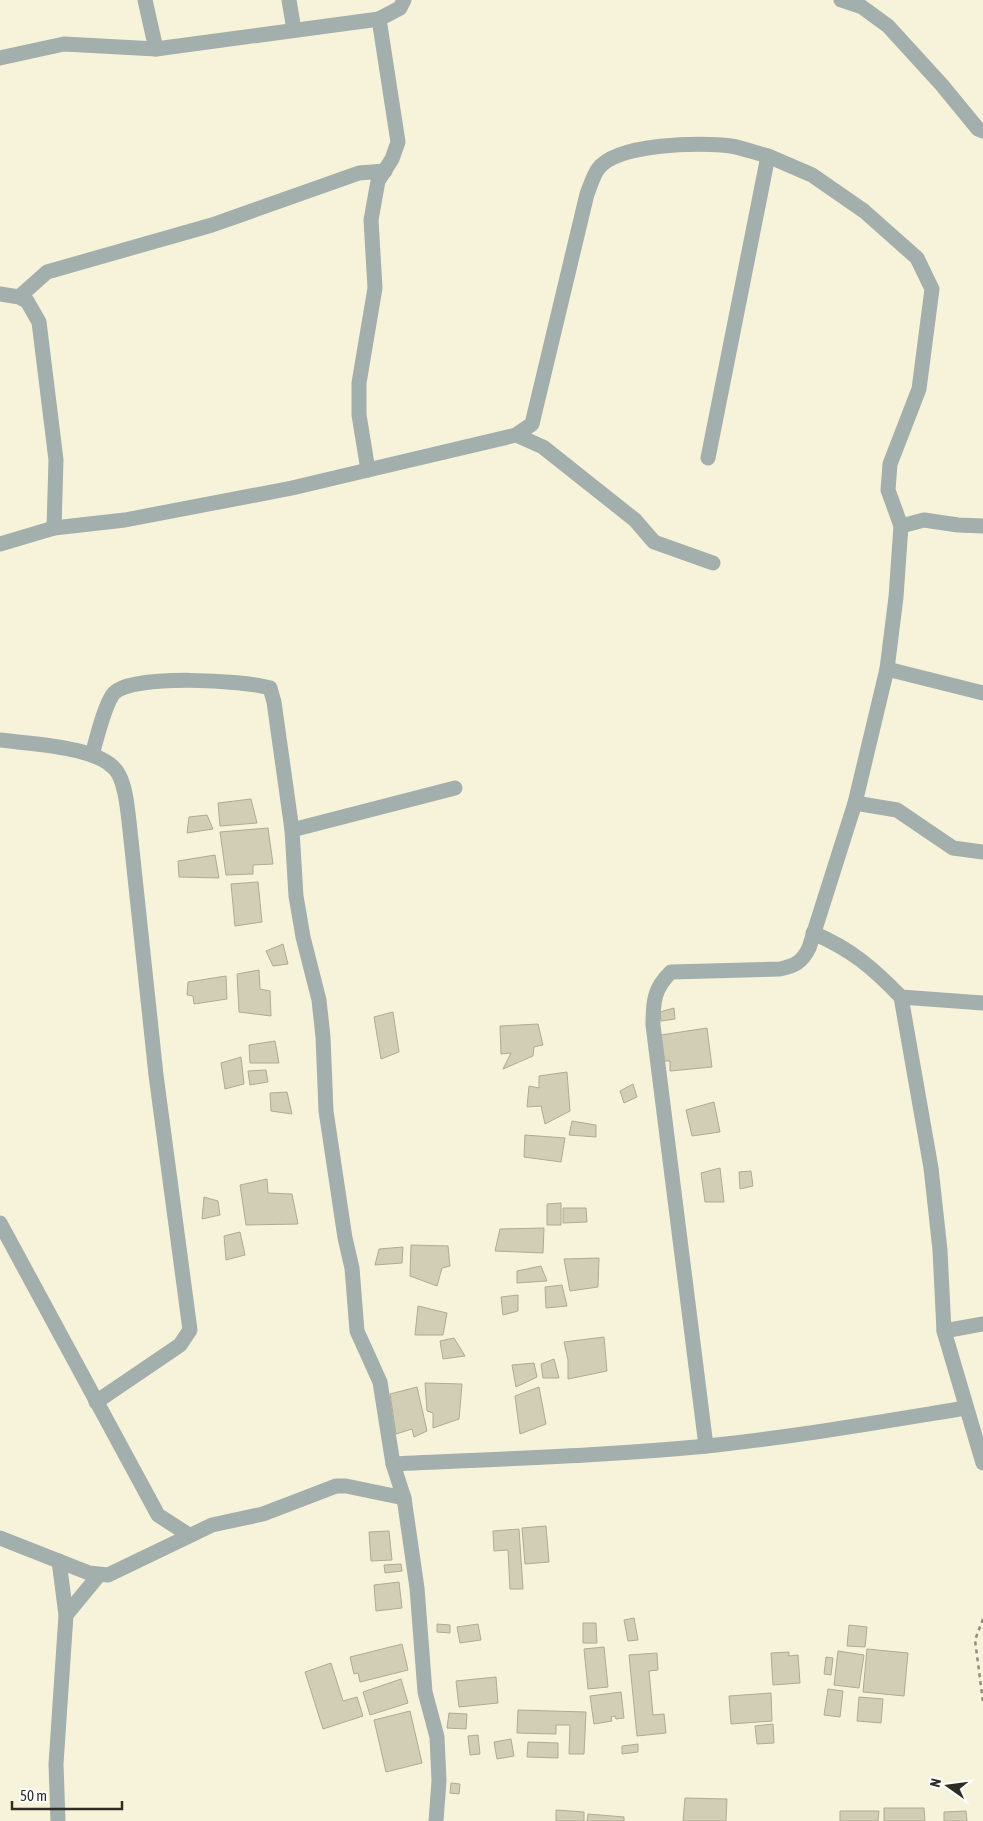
<svg xmlns="http://www.w3.org/2000/svg" width="983" height="1821" viewBox="0 0 983 1821" font-family="'Asap Condensed',sans-serif">
<rect width="100%" height="100%" fill="#f7f3da"/>
<g fill="#d2cdb5" stroke="#afab93">
<polygon points="251,799 257,823 220,826 218,803"/>
<polygon points="207,815 213,829 187,833 189,817"/>
<polygon points="268,828 273,864 253,865 253,874 226,875 220,832"/>
<polygon points="215,855 219,878 179,877 178,861"/>
<polygon points="258,882 262,922 235,926 231,884"/>
<polygon points="283,944 288,964 273,966 266,951"/>
<polygon points="259,970 260,989 270,991 271,1016 239,1012 237,974"/>
<polygon points="226,976 227,999 194,1004 193,996 187,995 188,982"/>
<polygon points="674,1008 675,1019 661,1021 660,1012"/>
<polygon points="393,1012 399,1052 381,1059 374,1017"/>
<polygon points="538,1024 543,1045 534,1047 533,1056 503,1069 511,1053 501,1054 500,1026"/>
<polygon points="707,1028 712,1067 670,1071 670,1061 664,1061 661,1035"/>
<polygon points="275,1041 279,1063 250,1063 249,1045"/>
<polygon points="241,1057 244,1084 225,1089 221,1063"/>
<polygon points="266,1070 268,1082 250,1085 248,1071"/>
<polygon points="567,1072 570,1111 545,1124 541,1106 527,1107 529,1086 539,1088 539,1076"/>
<polygon points="633,1084 637,1097 624,1103 620,1091"/>
<polygon points="287,1092 292,1114 271,1111 270,1093"/>
<polygon points="714,1102 720,1132 692,1136 686,1110"/>
<polygon points="572,1121 596,1125 596,1137 569,1135"/>
<polygon points="525,1135 565,1138 561,1162 524,1157"/>
<polygon points="720,1168 724,1202 705,1202 701,1173"/>
<polygon points="751,1171 753,1186 740,1189 739,1172"/>
<polygon points="267,1179 268,1193 292,1194 298,1224 246,1225 240,1185"/>
<polygon points="204,1197 218,1201 220,1215 202,1219"/>
<polygon points="561,1203 561,1225 547,1225 547,1204"/>
<polygon points="563,1208 586,1208 587,1222 563,1223"/>
<polygon points="544,1228 543,1253 495,1251 500,1229"/>
<polygon points="240,1232 245,1255 226,1260 224,1236"/>
<polygon points="411,1245 448,1246 450,1266 442,1268 437,1286 410,1276"/>
<polygon points="403,1247 402,1263 375,1265 379,1249"/>
<polygon points="599,1258 598,1287 570,1291 564,1259"/>
<polygon points="541,1266 547,1281 517,1283 517,1271"/>
<polygon points="562,1285 567,1306 546,1308 545,1287"/>
<polygon points="518,1295 518,1311 503,1315 501,1297"/>
<polygon points="418,1306 447,1313 443,1335 415,1335"/>
<polygon points="604,1337 607,1371 568,1379 568,1360 564,1342"/>
<polygon points="454,1338 465,1356 443,1359 440,1341"/>
<polygon points="554,1359 559,1378 543,1378 541,1364"/>
<polygon points="534,1363 537,1377 516,1387 512,1365"/>
<polygon points="425,1383 462,1384 459,1419 433,1428 433,1413 427,1411"/>
<polygon points="417,1387 427,1431 414,1437 412,1429 396,1434 390,1394"/>
<polygon points="539,1387 546,1424 520,1434 515,1396"/>
<polygon points="546,1526 549,1562 525,1564 522,1528"/>
<polygon points="519,1529 523,1589 510,1589 508,1550 494,1551 493,1531"/>
<polygon points="389,1531 392,1560 371,1561 369,1532"/>
<polygon points="401,1564 402,1571 385,1573 384,1565"/>
<polygon points="399,1582 402,1608 376,1611 374,1585"/>
<polygon points="634,1618 638,1640 628,1641 624,1620"/>
<polygon points="583,1623 596,1623 597,1643 583,1643"/>
<polygon points="437,1624 450,1625 450,1633 437,1632"/>
<polygon points="478,1624 481,1640 460,1643 457,1627"/>
<polygon points="849,1625 867,1627 865,1647 847,1646"/>
<polygon points="402,1644 408,1670 360,1682 358,1673 354,1674 350,1657"/>
<polygon points="604,1647 608,1687 588,1689 584,1649"/>
<polygon points="867,1649 908,1653 904,1696 863,1692"/>
<polygon points="838,1651 864,1655 859,1688 834,1685"/>
<polygon points="789,1652 789,1656 798,1655 800,1683 773,1685 771,1653"/>
<polygon points="657,1653 658,1670 649,1671 653,1715 664,1714 666,1733 637,1736 629,1655"/>
<polygon points="826,1657 833,1658 831,1675 824,1674"/>
<polygon points="331,1663 343,1701 357,1697 363,1716 323,1729 305,1672"/>
<polygon points="496,1677 498,1703 459,1707 456,1681"/>
<polygon points="401,1679 408,1703 370,1715 363,1692"/>
<polygon points="828,1689 843,1691 840,1717 824,1715"/>
<polygon points="621,1692 624,1718 616,1719 615,1716 611,1717 612,1721 594,1724 590,1696"/>
<polygon points="771,1693 772,1721 731,1724 729,1696"/>
<polygon points="859,1697 883,1699 881,1723 857,1721"/>
<polygon points="518,1710 586,1712 584,1754 569,1754 570,1725 556,1725 556,1734 517,1733"/>
<polygon points="410,1711 422,1763 386,1772 374,1720"/>
<polygon points="449,1713 467,1714 466,1729 447,1728"/>
<polygon points="773,1724 774,1743 757,1744 755,1726"/>
<polygon points="478,1735 480,1754 470,1755 468,1736"/>
<polygon points="511,1739 514,1756 497,1759 494,1742"/>
<polygon points="528,1742 558,1743 558,1758 527,1757"/>
<polygon points="638,1744 638,1752 622,1754 622,1746"/>
<polygon points="451,1783 460,1784 459,1794 450,1793"/>
<polygon points="685,1798 727,1799 726,1821 683,1821"/>
<polygon points="884,1808 924,1808 925,1821 884,1821"/>
<polygon points="556,1810 584,1812 584,1821 556,1821"/>
<polygon points="840,1811 879,1811 878,1821 840,1821"/>
<polygon points="966,1811 967,1821 944,1821 944,1812"/>
<polygon points="588,1814 624,1817 624,1821 587,1821"/>
</g>
<g fill="none" stroke-linecap="round" stroke-linejoin="round">
<polyline stroke="#908e7c" stroke-width="2.5" stroke-dasharray="4 4" stroke-linecap="butt" points="983,1619 975,1640 983,1702"/>
<g stroke="#a2afac" stroke-width="15">
<polyline points="145,0 156,49"/>
<polyline points="289,0 294,30"/>
<path d="M404 0 400 8 379 19 398 142 392 159 378 181 371 220 375 288 359 383V415L368 470 516 435 532 424 587 194C590 187 593 176 598 169 617 143 701 142 731 146 743 148 756 153 768 156L708 458"/>
<polyline points="841,0 862,7 888,26 941,84 978,129 983,131"/>
<polyline points="0,58 64,44 156,49 379,19"/>
<polyline points="0,294 19,297 27,301 39,322 56,460 54,528"/>
<polyline points="19,297 47,272 212,225 359,173 385,171"/>
<polyline points="516,435 543,447 635,520 654,542 713,563"/>
<polyline points="901,526 924,520 958,525 983,526"/>
<polyline points="0,544 54,528 125,520 292,488 368,470"/>
<polyline points="887,669 983,693"/>
<path d="M0 740C30 744 105 746 119 775 126 789 127 806 129 821L156 1075 190 1330 180 1345 96 1402"/>
<path d="M92 755C96 741 105 703 114 693 133 674 244 680 270 688L274 702 292 830 296 896 303 937 319 1000 323 1037 326 1111 345 1238 352 1268 357 1331 380 1382 393 1464 404 1498 417 1588 425 1692 437 1737 439 1781 436 1821"/>
<polyline points="855,803 897,810 953,848 983,852"/>
<polyline points="292,830 455,788"/>
<path d="M813 933C851 949 873 968 901 997L983 1003"/>
<polyline points="901,997 931,1168 940,1250 944,1331 983,1463"/>
<polyline points="0,1223 158,1515 189,1535"/>
<polyline points="944,1331 983,1324"/>
<path d="M706 1446 653 1025C653 1002 654 988 671 972L780 969C795 966 802 962 809 948L855 803 887 669 896 597 901 526 888 490 890 464 919 389 932 289 917 258 864 211 812 175 768 156"/>
<path d="M393 1464C497 1459 603 1456 707 1446 794 1437 880 1422 966 1408"/>
<polyline points="0,1538 89,1573 108,1575 212,1525 263,1514 336,1486 346,1486 404,1498"/>
<polyline points="66,1615 99,1575"/>
<polyline points="58,1821 56,1764 66,1615 59,1561"/>
</g>
</g>
<g transform="translate(948 1786) rotate(284)" stroke="#ffffff" stroke-width="4" paint-order="stroke">
<path d="M0-4L9 19L0 12L-9 19Z" fill="#2e2d23"/>
<text y="-8" font-size="14" font-weight="bold" text-anchor="middle" fill="#2e2d23">N</text>
</g>
<path d="M12 1801v8h110v-8" fill="none" stroke="#2e2d23" stroke-width="2.5"/>
<text x="20" y="1801" font-size="15" fill="#2e2d23" stroke="#ffffff" stroke-width="4" paint-order="stroke">50 m</text>
</svg>
